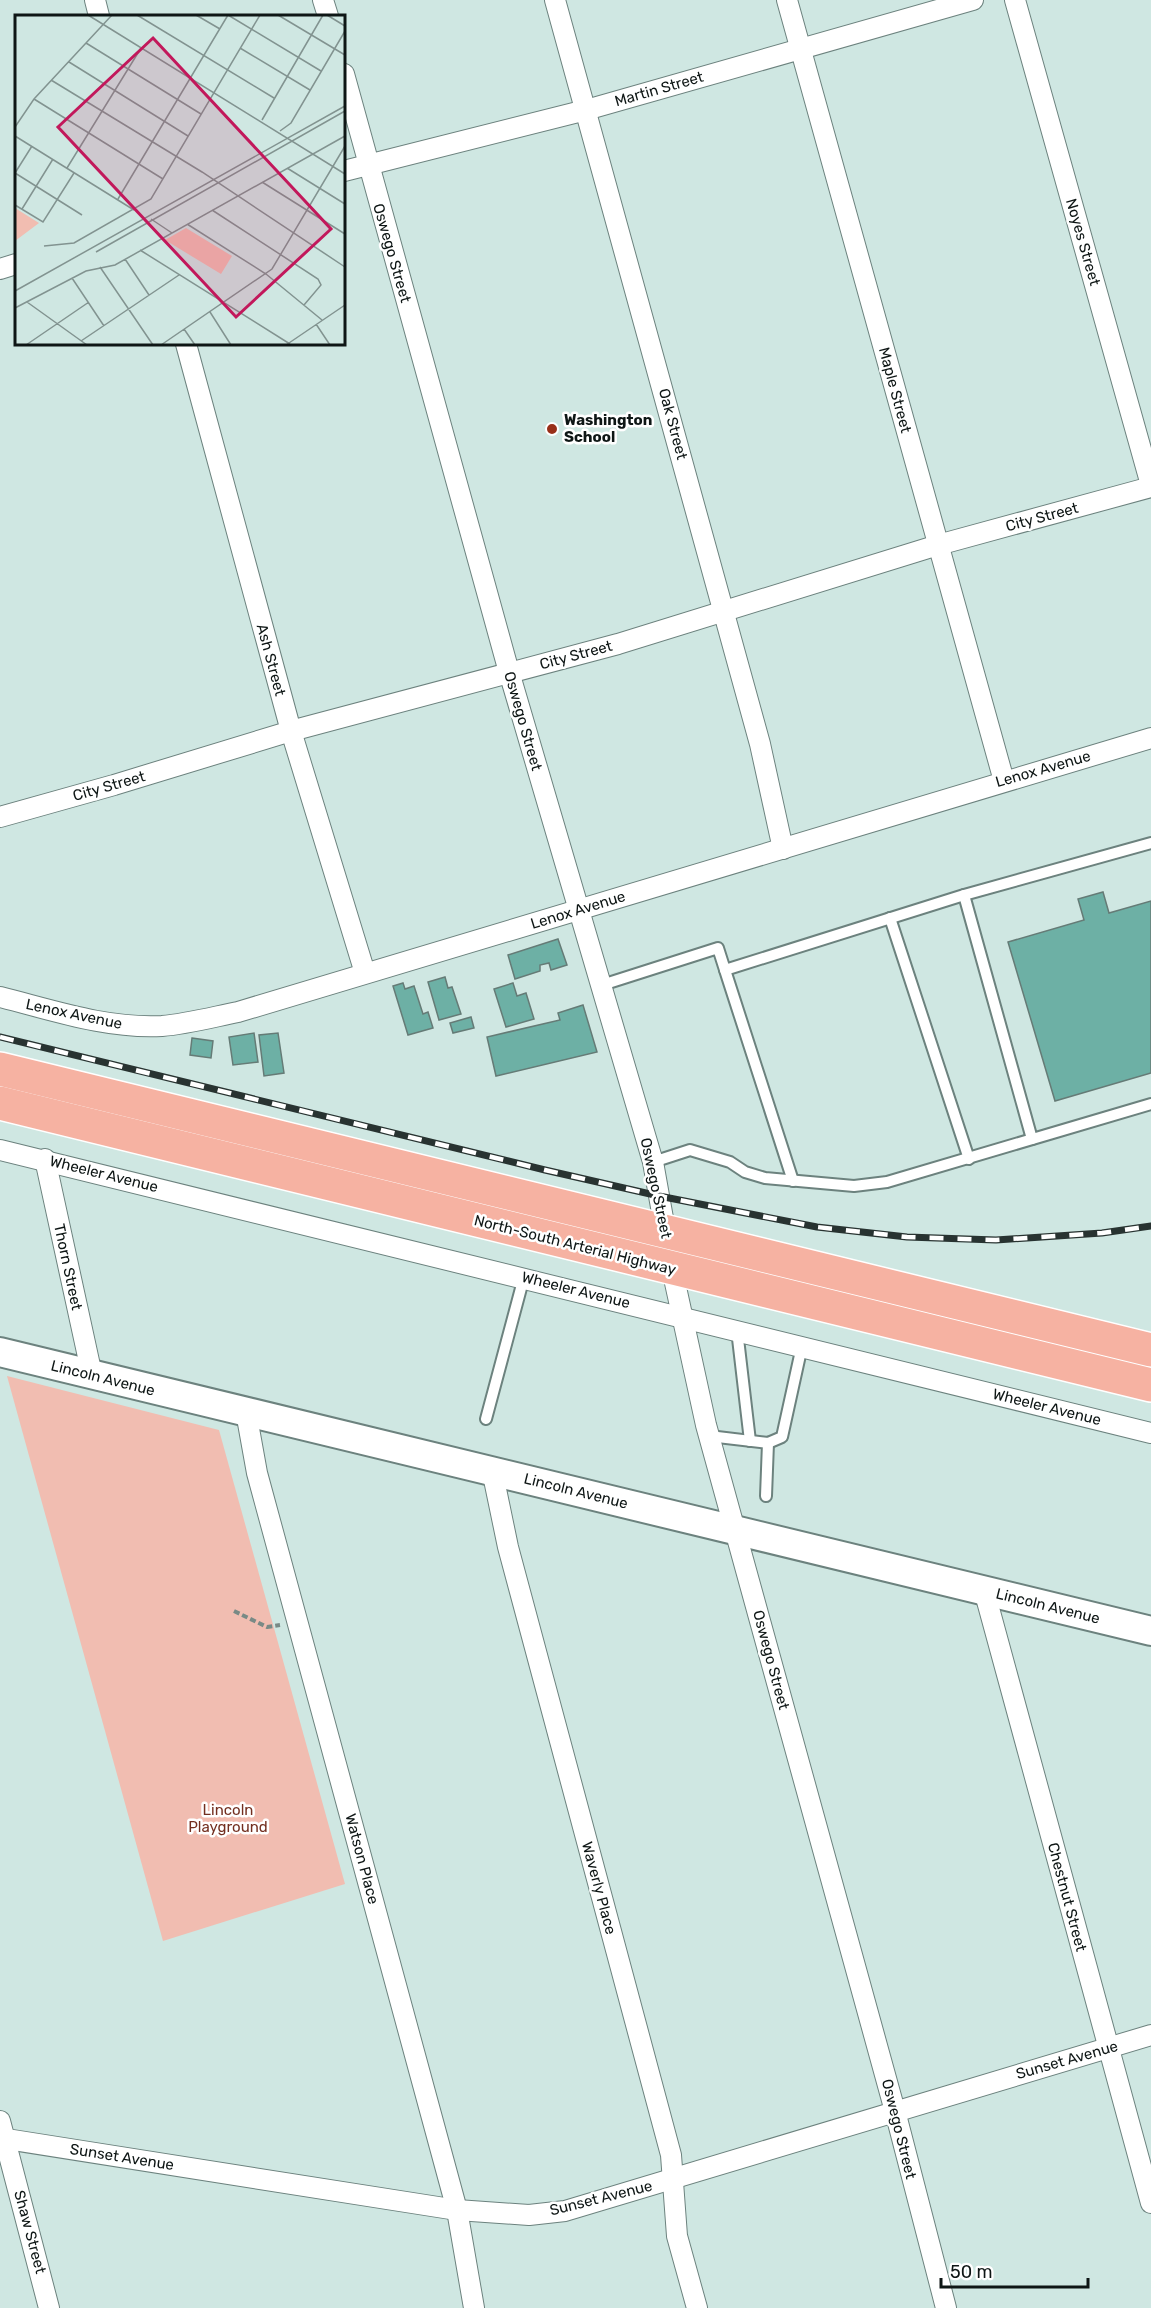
<svg xmlns="http://www.w3.org/2000/svg" width="1151" height="2308" viewBox="0 0 1151 2308" font-family="Rubik,sans-serif">
<rect width="100%" height="100%" fill="#cfe7e2"/>
<polygon fill="#f1bdb1" points="7,1376 219,1430 345,1884 163,1941"/>
<g fill="#6db0a5" stroke="#657b76" stroke-width="1.5">
<polygon points="1103,892 1109,913 1151,901 1151,1073 1055,1101 1008,942 1084,920 1078,899"/>
<polygon points="558,939 567,965 551,970 549,963 540,965 540,971 515,979 508,955"/>
<polygon points="445,977 448,988 452,987 461,1014 439,1020 428,982"/>
<polygon points="403,983 405,989 414,986 423,1014 428,1012 433,1028 408,1035 393,986"/>
<polygon points="513,983 517,996 526,993 534,1019 506,1027 494,989"/>
<polygon points="583,1005 597,1052 496,1076 487,1037 560,1020 558,1013"/>
<polygon points="471,1017 474,1028 453,1033 450,1023"/>
<polygon points="254,1033 258,1062 233,1065 229,1037"/>
<polygon points="278,1033 284,1073 264,1076 259,1035"/>
<polygon points="192,1038 213,1041 211,1058 190,1055"/>
</g>
<g fill="none" stroke-linecap="round" stroke-linejoin="round">
<defs>
<g id="lane">
<polyline points="890,918 969,1159"/>
<polyline points="725,970 793,1181"/>
<polyline points="602,985 718,948 725,970 964,895"/>
<polyline points="1032,1139 964,895 1151,843"/>
<polyline points="653,1162 690,1150 730,1162 745,1172 765,1178 854,1186 887,1182 1151,1104"/>
<polyline points="737,1330 750,1441"/>
<polyline points="486,1419 524,1277"/>
<polyline points="709,1436 768,1443 782,1437 802,1346"/>
<polyline points="766,1496 768,1443"/>
</g>
<g id="street">
<polyline points="95,0 99,16"/>
<polyline points="323,0 328,16"/>
<polyline points="555,0 760,744 783,849"/>
<polyline points="787,0 1004,781"/>
<polyline points="1015,0 1151,485"/>
<polyline points="344,74 509,672 653,1162 672,1269 706,1425 895,2111 946,2308"/>
<polyline points="344,171 586,110 973,0"/>
<polyline points="0,269 16,264"/>
<polyline points="186,344 291,731 365,973"/>
<polyline points="0,817 114,785 291,731 618,644 938,545 1151,487"/>
<path d="M0 997C52 1010 107 1029 162 1026 187 1024 213 1017 238 1012L1151 738"/>
<polyline points="0,1150 1151,1433"/>
<polyline points="45,1159 92,1375"/>
<polyline points="246,1412 257,1473 457,2210 474,2308"/>
<polyline points="492,1470 508,1547 671,2155 677,2236 697,2308"/>
<polyline points="984,1590 1151,2203"/>
<polyline points="0,2121 49,2308"/>
<polyline points="0,2138 457,2210 529,2215 565,2211 1151,2035"/>
</g>
<polyline id="secondary" points="0,1352 1151,1631"/>
<g id="highway">
<polyline points="0,1069 1151,1350"/>
<polyline points="0,1103 1151,1385"/>
</g>
</defs>
<use href="#lane" stroke="#6c827e" stroke-width="14"/>
<use href="#street" stroke="#6c827e" stroke-width="22"/>
<use href="#secondary" stroke="#6c827e" stroke-width="32"/>
<use href="#highway" stroke="#fff" stroke-width="36"/>
<polyline stroke="#798a86" stroke-width="4" stroke-dasharray="6 3" stroke-linecap="butt" points="234,1611 267,1627 280,1625"/>
<use href="#lane" stroke="#fff" stroke-width="10"/>
<use href="#street" stroke="#fff" stroke-width="20"/>
<use href="#secondary" stroke="#fff" stroke-width="28"/>
<use href="#highway" stroke="#f6b2a2" stroke-width="33"/>
<defs>
<polyline id="rail" points="0,1037 545,1170 659,1196 817,1227 907,1237 996,1240 1102,1233 1151,1226"/>
</defs>
<use href="#rail" stroke="#283331" stroke-width="7"/>
<use href="#rail" stroke="#fff" stroke-width="4.5" stroke-dasharray="14" stroke-linecap="butt"/>
</g>
<circle fill="#982f18" stroke="#fff" stroke-width="2" cx="552" cy="429" r="6"/>
<g text-anchor="middle" stroke-width="5" stroke-linejoin="round" paint-order="stroke">
<g font-size="15" fill="#0e1615" stroke="#fff">
<text transform="translate(659 89) rotate(-16)" y="5">Martin Street</text>
<text transform="translate(1083 242) rotate(74)" y="5">Noyes Street</text>
<text transform="translate(392 253) rotate(74)" y="5">Oswego Street</text>
<text transform="translate(895 390) rotate(75)" y="5">Maple Street</text>
<text transform="translate(673 424) rotate(75)" y="5">Oak Street</text>
<text transform="translate(1042 517) rotate(-15)" y="5">City Street</text>
<text transform="translate(576 655) rotate(-15)" y="5">City Street</text>
<text transform="translate(271 660) rotate(75)" y="5">Ash Street</text>
<text transform="translate(523 721) rotate(74)" y="5">Oswego Street</text>
<text transform="translate(1043 769) rotate(-16)" y="5">Lenox Avenue</text>
<text transform="translate(109 786) rotate(-16)" y="5">City Street</text>
<text transform="translate(578 910) rotate(-17)" y="5">Lenox Avenue</text>
<text transform="translate(74 1014) rotate(12)" y="5">Lenox Avenue</text>
<text transform="translate(104 1174) rotate(14)" y="5">Wheeler Avenue</text>
<text transform="translate(656 1188) rotate(78)" y="5">Oswego Street</text>
<text transform="translate(575 1245) rotate(14)" y="5">North-South Arterial Highway</text>
<text transform="translate(68 1267) rotate(78)" y="5">Thorn Street</text>
<text transform="translate(576 1290) rotate(14)" y="5">Wheeler Avenue</text>
<text transform="translate(103 1378) rotate(14)" y="5">Lincoln Avenue</text>
<text transform="translate(1047 1407) rotate(14)" y="5">Wheeler Avenue</text>
<text transform="translate(576 1491) rotate(14)" y="5">Lincoln Avenue</text>
<text transform="translate(1048 1606) rotate(14)" y="5">Lincoln Avenue</text>
<text transform="translate(771 1660) rotate(75)" y="5">Oswego Street</text>
<text transform="translate(362 1859) rotate(75)" y="5">Watson Place</text>
<text transform="translate(599 1888) rotate(75)" y="5">Waverly Place</text>
<text transform="translate(1067 1897) rotate(75)" y="5">Chestnut Street</text>
<text transform="translate(1067 2060) rotate(-16)" y="5">Sunset Avenue</text>
<text transform="translate(899 2129) rotate(76)" y="5">Oswego Street</text>
<text transform="translate(122 2157) rotate(9)" y="5">Sunset Avenue</text>
<text transform="translate(601 2198) rotate(-14)" y="5">Sunset Avenue</text>
<text transform="translate(30 2232) rotate(75)" y="5">Shaw Street</text>
</g>
<g font-size="15" font-weight="bold" fill="#0e1615" stroke="#fff" text-anchor="start">
<text x="564" y="425">Washington<tspan x="564" dy="17">School</tspan></text>
</g>
<g font-size="15" fill="#732f20" stroke="#fff">
<text x="228" y="1815">Lincoln<tspan x="228" dy="17">Playground</tspan></text>
</g>
</g>
<g transform="translate(15 15)">
<rect width="330" height="330" fill="#cfe7e2"/>
<path d="M0 193 24 208 0 226ZM171 213 217 241 206 259 150 225Z" fill="#f1bdb1"/>
<path fill="none" stroke="#829390" stroke-width="1.5" d="M73 0 330 159M122 0 259 83M181 0 205 14M213 0 306 56M263 0 330 40M312 0 330 11M71 28 186 99M225 33 295 75M54 47 173 121M36 65 187 157 330 252M19 84 148 164M247 105 308 0M0 112 19 84 97 0M265 116 276 108 330 16M0 121 119 195M52 153 126 33M272 153 330 189M0 158 67 200M0 158 17 131M247 167 330 219M103 184 213 0M0 190 28 207 59 158M7 194 38 144M197 195 303 264 306 270 289 290M136 204 157 218M172 209 251 259 307 305M29 231 59 228 136 184 245 0M125 235 275 329M81 237 330 96M110 244 134 280M85 252 138 330M57 263 89 311M0 276 330 91M12 287 72 330M0 293 71 256 100 250 330 121M195 297 216 330M301 309 315 330M169 314 180 330M66 326 164 260M11 330 74 287M146 330 257 254 330 131M271 330 330 290"/>
<path fill="#c2185b" fill-opacity="0.15" stroke="#c2185b" stroke-width="3" d="M138 23 316 214 221 302 43 112Z"/>
<rect width="330" height="330" fill="none" stroke="#0e1615" stroke-width="3"/>
</g>
<path d="M941 2278v9h147v-9" fill="none" stroke="#0e1615" stroke-width="3"/>
<text x="950" y="2278" font-size="18" fill="#0e1615" stroke="#ffffff" stroke-width="4.5" paint-order="stroke">50 m</text>
</svg>
